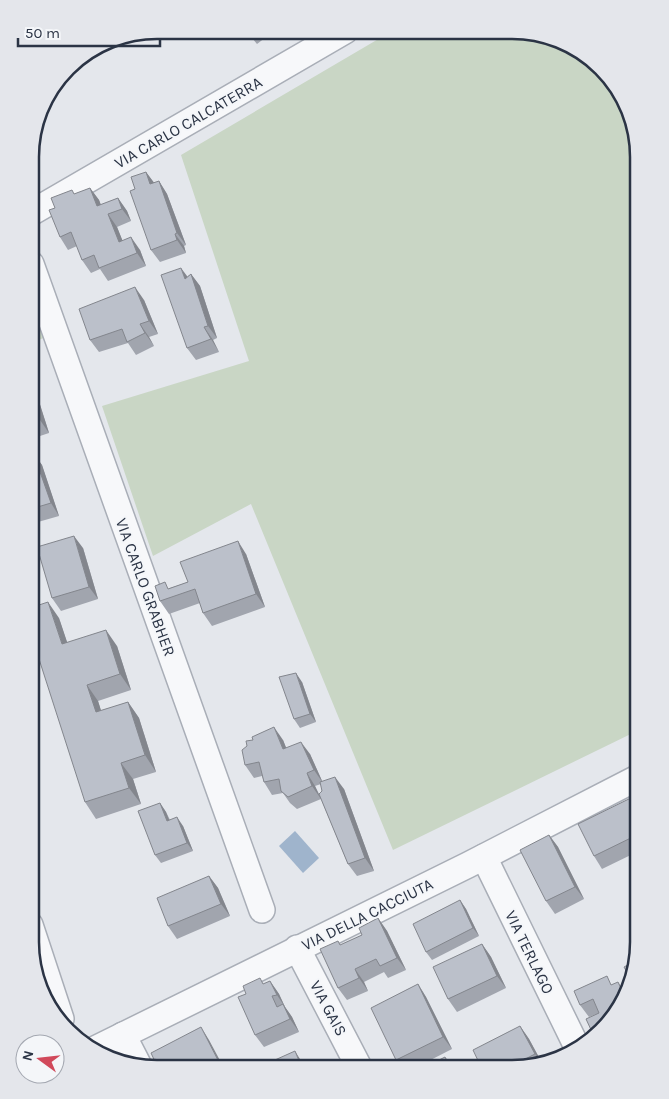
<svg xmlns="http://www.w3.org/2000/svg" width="669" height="1099" viewBox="0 0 669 1099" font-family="Karla,sans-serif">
<rect width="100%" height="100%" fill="#e4e7ec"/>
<g fill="#c9d6c5">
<polygon points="392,31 536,32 595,61 629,109 639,157 639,730 393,850 251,504 153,556 102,406 249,361 181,155"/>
<polygon points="31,298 46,337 31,343"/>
</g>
<polygon fill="#9fb4cc" points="295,831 319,858 303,873 279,846"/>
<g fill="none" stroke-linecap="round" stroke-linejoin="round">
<defs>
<g id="minor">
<polyline points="31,213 345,31"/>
<polyline points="31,264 262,910"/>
<polyline points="484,857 577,1047"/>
<polyline points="30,925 61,1019"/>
<polyline points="297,948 360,1069"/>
<polyline points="123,1035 140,1068"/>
<polyline points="95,1049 468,865 639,777"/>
</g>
</defs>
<use href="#minor" stroke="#a9aeb7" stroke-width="28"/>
<use href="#minor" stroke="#f7f8fa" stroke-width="25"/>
</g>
<g fill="#a1a5ae" fill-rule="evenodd">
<polygon points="246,31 274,31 257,44"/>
<polygon points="146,172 154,183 159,181 167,194 186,245 184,246 186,253 160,262 151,250 135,189"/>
<polygon points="90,188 99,200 101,205 118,198 127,211 131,221 117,227 122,240 140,250 146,266 108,281 100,269 91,273 82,260 77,246 68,250 60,237 55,208 75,194"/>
<polygon points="191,274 200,286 217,338 213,340 219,352 196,360 187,348 188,276"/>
<polygon points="144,300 158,334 149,337 154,346 136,355 128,343 99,352 90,340"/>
<polygon points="31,377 49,433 31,439"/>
<polygon points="31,450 31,453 42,465 59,516 31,524"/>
<polygon points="83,548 98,599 61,611 52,598"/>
<polygon points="246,554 265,607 212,626 203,613 200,603 169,614 160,601 170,588 188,582"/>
<polygon points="59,618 67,642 117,646 131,690 98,701 101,711 128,702 139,718 156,772 133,779 141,804 96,819 85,802"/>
<polygon points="302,682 316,722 300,728 294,719"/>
<path d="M283 740 286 748 310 754 322 781 344 789 374 871 357 876 348 864 321 799 297 809 290 803 283 793 272 795 264 782 262 776 254 778 245 765ZM321 784 322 791 319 794 315 786Z"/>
<polygon points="639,794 639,851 602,869 594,856"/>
<polygon points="160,803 166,812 170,820 183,826 193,851 161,863 155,855"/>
<polygon points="549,835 558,847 584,899 555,914 546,901"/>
<polygon points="209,876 218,888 230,916 177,939 168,926"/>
<polygon points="460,900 466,909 479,936 432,960 426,952"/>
<polygon points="378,918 387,931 406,970 388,978 384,972 364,982 368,991 347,1000 338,988 341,945 362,935"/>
<polygon points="482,944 491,957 506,988 457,1012 448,999"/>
<polygon points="607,976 613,1019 593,1034 586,1019 599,1013 589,1017 580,1005"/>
<polygon points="270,981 279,994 285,1007 292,1017 299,1032 264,1047 255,1035 264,984"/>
<polygon points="418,984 426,997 452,1049 413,1069 402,1069 396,1060"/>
<polygon points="520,1026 529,1039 542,1063 512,1069 482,1069"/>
</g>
<g fill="#83868d">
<polygon points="146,172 155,184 150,184"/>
<polygon points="159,181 167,194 186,245 177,233"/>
<polygon points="90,188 99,200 106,219 97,206"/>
<polygon points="118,198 127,211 131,221 122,209"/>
<polygon points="108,214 117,227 128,254 119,242"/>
<polygon points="175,234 184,246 186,253 177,240"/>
<polygon points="131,237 140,250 146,266 137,253"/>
<polygon points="181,268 190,280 185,279"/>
<polygon points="191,274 200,286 217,338 208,326"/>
<polygon points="135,287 144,300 158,334 149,321"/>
<polygon points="140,324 149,337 154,346 145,333"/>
<polygon points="204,327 213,340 219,352 211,339"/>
<polygon points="31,377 32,379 49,433 40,420 31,390"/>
<polygon points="33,452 42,465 59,516 51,503"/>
<polygon points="74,536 83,548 98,599 89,587"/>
<polygon points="238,541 246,554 265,607 256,594"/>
<polygon points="48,602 59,618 73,660 62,644"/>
<polygon points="106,630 117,646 131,690 120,674"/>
<polygon points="296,673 302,682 316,722 310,714"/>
<polygon points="87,685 98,701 107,729 96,712"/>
<polygon points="128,702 139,718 156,772 145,755"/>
<polygon points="274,727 283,740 292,762 283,749"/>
<polygon points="301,742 310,754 323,783 314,770"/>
<polygon points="121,763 133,779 141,804 129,788"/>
<polygon points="307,773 315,786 321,799 312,786"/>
<polygon points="335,777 344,789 374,871 365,858"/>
<polygon points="160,803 166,812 173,830 167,821"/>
<polygon points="177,817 183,826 193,851 187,843"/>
<polygon points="549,835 558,847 584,899 575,887"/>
<polygon points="209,876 218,888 230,916 221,904"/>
<polygon points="460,900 466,909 479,936 473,928"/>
<polygon points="378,918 387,931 406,970 397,958"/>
<polygon points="482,944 491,957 506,988 497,976"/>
<polygon points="355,969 364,982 368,991 359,978"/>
<polygon points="270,981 279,994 285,1007 277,995"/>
<polygon points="618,982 624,991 623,993"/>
<polygon points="418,984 426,997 452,1049 443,1037"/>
<polygon points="283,1004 292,1017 299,1032 290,1019"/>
<polygon points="520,1026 529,1039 542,1063 535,1054"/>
<polygon points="201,1027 209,1040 224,1068 222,1068"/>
<polygon points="295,1051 303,1064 305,1068 302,1068"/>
<polygon points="445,1057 454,1069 451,1069"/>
</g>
<g fill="#bbc0ca" stroke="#83868d">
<polygon points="146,172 150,184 159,181 177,233 175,234 177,240 151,250 130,191 135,189 131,177"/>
<polygon points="90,188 97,206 118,198 122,209 108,214 119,242 131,237 137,253 99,268 94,255 82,260 71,232 60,237 49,210 55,208 51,198 72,190 74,194"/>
<polygon points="181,268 185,279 191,274 208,326 204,327 211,339 187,348 161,275"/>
<polygon points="135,287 149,321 140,324 145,333 127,342 122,329 90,340 79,309"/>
<polygon points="31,390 40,420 31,423"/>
<polygon points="33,452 51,503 31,509 31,453"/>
<polygon points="74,536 89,587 52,598 37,547"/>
<polygon points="238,541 256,594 203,613 195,589 160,601 155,586 165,582 168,589 188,582 180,562"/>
<polygon points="48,602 62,644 106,630 120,674 87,685 96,712 128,702 145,755 121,763 129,788 85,802 30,631 30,608"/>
<polygon points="296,673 310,714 294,719 279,677"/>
<polygon points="274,727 283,749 301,742 314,770 307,773 312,786 288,797 281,791 279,779 264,782 259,762 245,765 242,750 247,746 246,741 253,740 252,737"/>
<polygon points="335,777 365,858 348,864 319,794 322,791 320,782"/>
<polygon points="639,794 639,834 594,856 578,824"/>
<polygon points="160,803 167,821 177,817 187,843 155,855 138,811"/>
<polygon points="549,835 575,887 546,901 520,850"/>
<polygon points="209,876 221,904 168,926 157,898"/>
<polygon points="460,900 473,928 426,952 413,924"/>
<polygon points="378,918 397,958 380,966 376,959 355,969 359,978 338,988 320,949 338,941 340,945 362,935 359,928"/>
<polygon points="482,944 497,976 448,999 433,967"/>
<polygon points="635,961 629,976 624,967"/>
<polygon points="607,976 611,985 618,982 623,993 613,1019 596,1032 593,1034 586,1019 599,1013 593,999 580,1005 574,991"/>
<polygon points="260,978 263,984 270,981 277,995 272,996 277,1007 283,1004 290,1019 255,1035 238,997 246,994 243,986"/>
<polygon points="418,984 443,1037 396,1060 371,1008"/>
<polygon points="520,1026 535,1054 506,1069 482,1069 473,1050"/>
<polygon points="201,1027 222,1068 158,1068 151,1053"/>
<polygon points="295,1051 302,1068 257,1068"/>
<polygon points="445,1057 451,1069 421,1069"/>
</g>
<g text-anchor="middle" stroke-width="4" stroke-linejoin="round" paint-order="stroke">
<g font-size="16" fill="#2b3445" stroke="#f4f6f9">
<text transform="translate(188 122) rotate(-30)" y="6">VIA CARLO CALCATERRA</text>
<text transform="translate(146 587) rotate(70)" y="6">VIA CARLO GRABHER</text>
<text transform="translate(367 914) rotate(-26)" y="6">VIA DELLA CACCIUTA</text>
<text transform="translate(530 952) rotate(64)" y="6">VIA TERLAGO</text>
<text transform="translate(329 1008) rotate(62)" y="6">VIA GAIS</text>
</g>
</g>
<path d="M0 0H669V1099H0ZM157 39H512A118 118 0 0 1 630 157V942A118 118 0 0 1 512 1060H157A118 118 0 0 1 39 942V157A118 118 0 0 1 157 39Z" fill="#e4e6eb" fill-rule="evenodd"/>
<path fill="none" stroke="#2b3445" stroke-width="2.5" d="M157 39H512A118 118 0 0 1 630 157V942A118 118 0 0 1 512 1060H157A118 118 0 0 1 39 942V157A118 118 0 0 1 157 39Z"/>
<g transform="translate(40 1059) rotate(285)"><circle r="24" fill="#f4f6f9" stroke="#a4a8b1"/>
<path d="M0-4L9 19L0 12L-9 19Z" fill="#d1495b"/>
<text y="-8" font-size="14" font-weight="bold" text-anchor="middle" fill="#2b3445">N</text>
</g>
<path d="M18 38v8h142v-8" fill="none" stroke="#2b3445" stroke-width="2.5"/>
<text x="25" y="38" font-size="15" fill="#2b3445" stroke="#f4f6f9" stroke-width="4" paint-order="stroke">50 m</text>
</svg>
